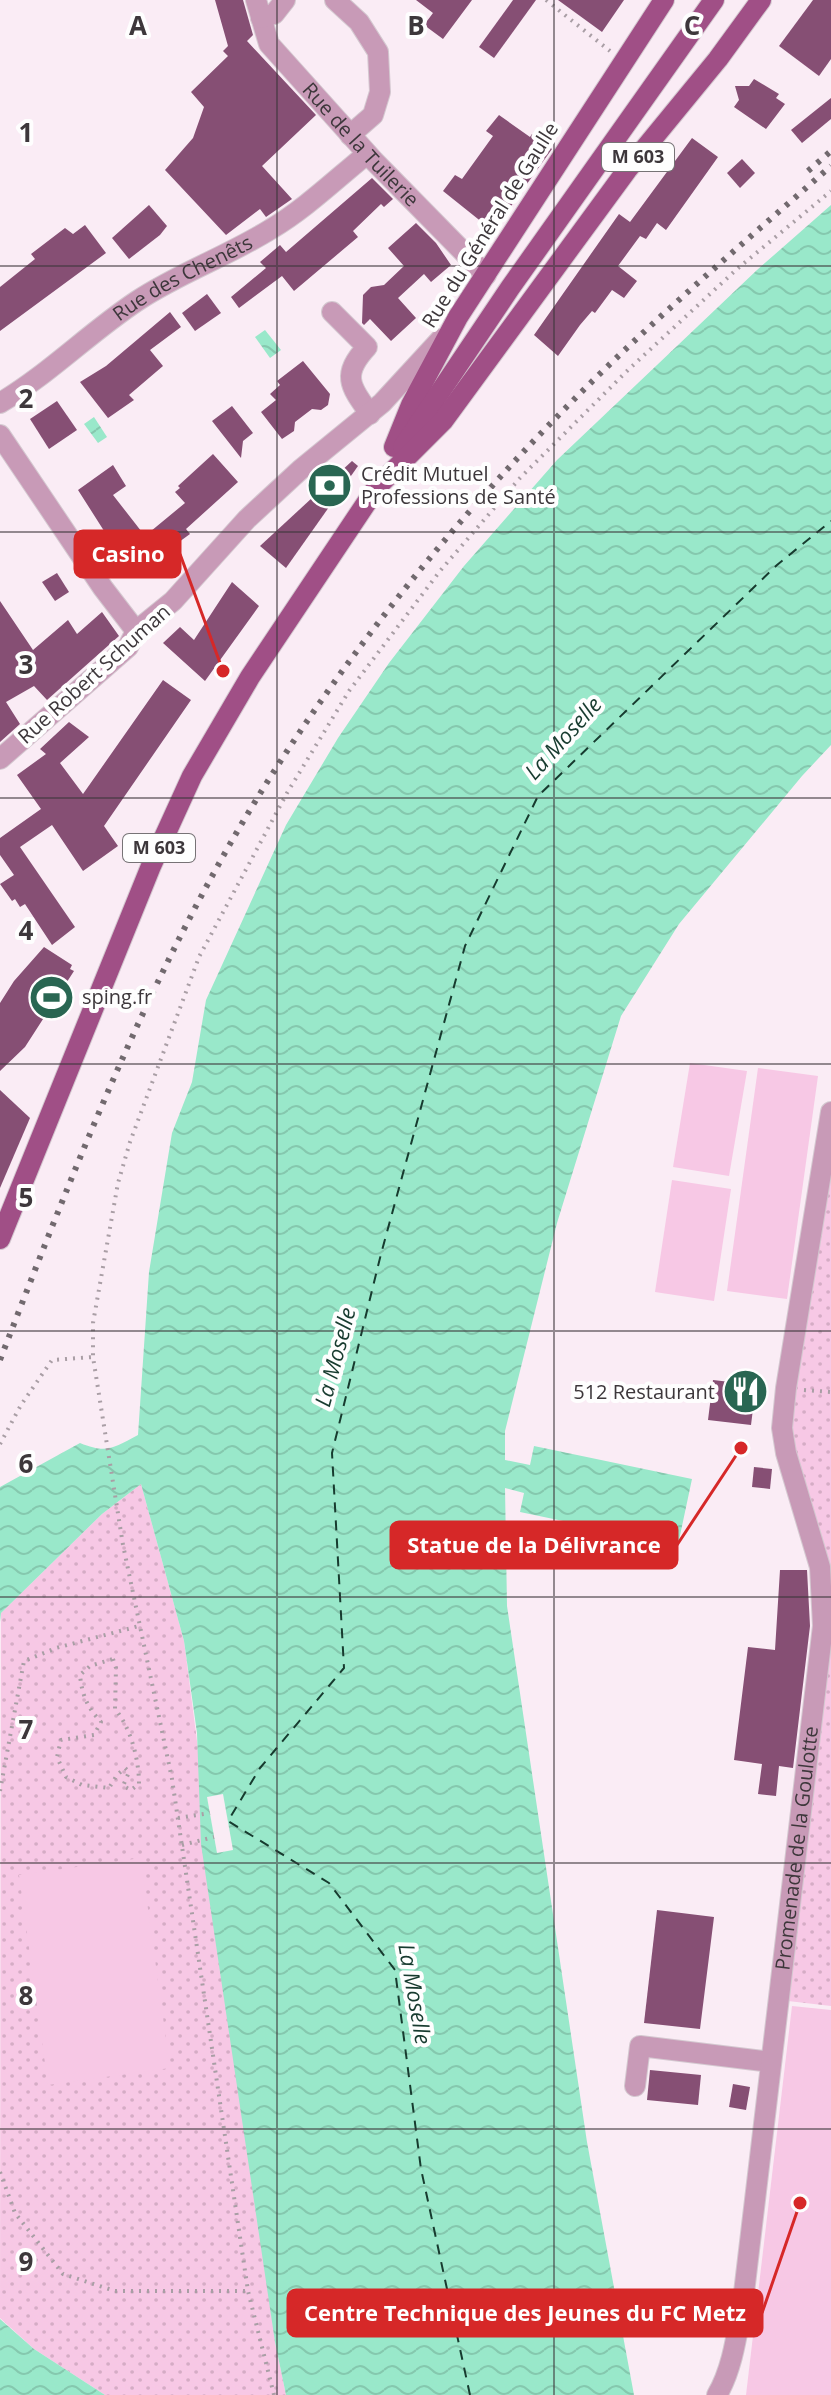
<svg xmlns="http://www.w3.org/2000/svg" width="831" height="2395" viewBox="0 0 831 2395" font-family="'Open Sans',sans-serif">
<defs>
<pattern id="grass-dots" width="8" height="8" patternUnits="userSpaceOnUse" patternTransform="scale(2)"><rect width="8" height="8" fill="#f7c8e5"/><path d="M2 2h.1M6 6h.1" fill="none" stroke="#d5acc5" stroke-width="1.8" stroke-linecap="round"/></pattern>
<pattern id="water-waves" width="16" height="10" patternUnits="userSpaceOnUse" patternTransform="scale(2)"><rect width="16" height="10" fill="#99e8ca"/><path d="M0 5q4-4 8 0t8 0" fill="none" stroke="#85c8ae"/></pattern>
</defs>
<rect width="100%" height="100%" fill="#faecf5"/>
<g fill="url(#grass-dots)">
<polygon points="831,1171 831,1594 794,1451 792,1407"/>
<polygon points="141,1484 184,1641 275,2342 286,2395 105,2395 34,2349 0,2318 1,1613 102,1514"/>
<polygon points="831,1624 831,2006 788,2001"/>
</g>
<g fill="#f7c8e5">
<polygon points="690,1063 747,1071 729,1176 673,1167"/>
<polygon points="758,1068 818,1076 787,1299 727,1291"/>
<polygon points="672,1180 731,1189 714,1301 655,1292"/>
<polygon points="141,1858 170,2068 48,2085 19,1875"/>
<polygon points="792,2006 831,2010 831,2395 746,2395"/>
</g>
<g fill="url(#water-waves)">
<path d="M831 205V745L802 776 679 924 621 1016 557 1223 505 1431V1460L530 1465 534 1446 692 1479 678 1545 520 1512 524 1493 505 1488 507 1606 587 2142 634 2395H286L275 2342 201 1844 197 1733 184 1641 141 1484 102 1514 1 1613 0 1622V1487L80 1443C107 1454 113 1448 138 1435L149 1272 172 1133 192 1082 206 1000 286 825 338 738 389 663 464 566 557 460 757 270Z"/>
<polygon points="265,330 281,350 270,358 255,337"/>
<polygon points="94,417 107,437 98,443 84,424"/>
<polygon points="0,2319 34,2349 105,2395 0,2395"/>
</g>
<polygon fill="#faecf5" points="223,1794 233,1850 217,1853 207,1797"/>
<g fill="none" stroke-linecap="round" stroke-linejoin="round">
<polyline stroke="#173b2f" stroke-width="2" stroke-dasharray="10 8" stroke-linecap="butt" points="470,2395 421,2169 395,1970 329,1883 228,1821 260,1768 344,1668 332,1453 381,1254 465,946 538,796 777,565 831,521"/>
</g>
<g fill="#864f74">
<polygon points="215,0 243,0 253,35 247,41 316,115 262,166 292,199 266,217 260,209 226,235 165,170 193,138 204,107 191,92 228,56 223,51 228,46"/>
<polygon points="416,0 472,0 443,39 424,25 433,13"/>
<polygon points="513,0 536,0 494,58 479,47"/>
<polygon points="558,0 624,0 602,32"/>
<polygon points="813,0 831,0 831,59 819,76 779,46"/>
<polygon points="754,79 779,94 776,98 785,104 766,129 734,107 739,100 735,86 749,86"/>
<polygon points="831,98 831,119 802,143 791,130"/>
<polygon points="499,115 530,137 532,134 552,149 493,231 443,191 455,175 462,179 493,136 486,131"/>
<polygon points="692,138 718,157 666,230 657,223 646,239 640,236 618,266 637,281 624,298 612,290 595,313 592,311 580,325 558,356 534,335 619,214 630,222"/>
<polygon points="742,159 755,173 740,188 727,173"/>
<polygon points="372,178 393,199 384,207 381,204 353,231 358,237 294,291 282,276 239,308 231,297 266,268 260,262 280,245 286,252"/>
<polygon points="149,205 167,226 160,235 129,259 112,238"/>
<polygon points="416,223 436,243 451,265 431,282 424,274 398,298 416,318 391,341 370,319 364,325 362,323 363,295 371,287 384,285 404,266 388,248"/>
<polygon points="85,225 106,253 0,331 0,287 35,259 31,254 65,228 73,234"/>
<polygon points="207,294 221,313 195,331 182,313"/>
<polygon points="170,312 181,327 150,350 163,366 129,395 134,400 108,418 80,382 106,366"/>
<polygon points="303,361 330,394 328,405 321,410 312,409 295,422 294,431 282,439 261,412 276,400 270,394 280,385 277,381"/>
<polygon points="57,401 77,430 49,449 30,419"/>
<polygon points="232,406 253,433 243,441 241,458 212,421"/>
<polygon points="213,454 238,482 186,529 190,534 179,542 177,547 152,553 158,561 134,578 78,490 113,465 126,486 113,495 145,536 185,503 175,492 180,488 178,486"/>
<polygon points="352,461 358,466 286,568 260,546"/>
<polygon points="57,573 69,592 55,601 42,582"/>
<polygon points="232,582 259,606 205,681 163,643 180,627 194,640"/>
<polygon points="0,601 33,650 68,620 77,634 102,612 119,636 47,700 34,686 6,702 20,724 0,742"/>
<polygon points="163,680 191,700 104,826 118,846 83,871 52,825 20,847 75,927 52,945 25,904 20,907 15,899 12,901 0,884 14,875 0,855 0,838 41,809 17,775 46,754 40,749 69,722 89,737 60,763 83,794"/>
<polygon points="44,947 72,965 70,969 74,971 25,1047 0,1071 0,1003 14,981"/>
<polygon points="0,1090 30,1118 0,1188"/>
<polygon points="713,1380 756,1385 751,1425 708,1420"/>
<polygon points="754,1467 772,1469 770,1489 752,1487"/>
<polygon points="780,1570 807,1570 810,1626 793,1768 779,1766 776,1796 758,1794 762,1764 734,1760 748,1647 775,1650"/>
<polygon points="657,1910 714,1917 700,2029 644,2023"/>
<polygon points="650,2070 701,2075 698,2105 647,2100"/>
<polygon points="733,2084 750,2087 746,2110 729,2107"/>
</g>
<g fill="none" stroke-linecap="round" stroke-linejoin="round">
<defs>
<g id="minor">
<path id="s1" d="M256 0 269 44 374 161 486 275"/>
<polyline points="335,0 359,22 378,52 380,92 373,115 350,135"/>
<polyline points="261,18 274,14 285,0"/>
<path d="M332 312 367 347C341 375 350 386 370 414"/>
<path id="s2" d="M0 403C49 374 89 333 137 301 179 273 228 256 271 229 305 209 336 179 367 154"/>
<polyline points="0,435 103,588 136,631"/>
<polyline points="0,759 128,647 136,631 173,601 247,519 300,470 382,403 441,339"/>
<polyline points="635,2086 640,2046 771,2062"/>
<path id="s3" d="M717 2395C733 2368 737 2332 743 2301L823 1626 820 1567 786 1453 782 1428 786 1388 831 1112"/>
</g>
<g id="major">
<polyline points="394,447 411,405 458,317 664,0"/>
<polyline points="403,447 510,288 714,0"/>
<polyline points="0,1239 151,866 192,776 250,677 377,487 443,421 627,170 718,59 761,0"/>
</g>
</defs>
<use href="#minor" stroke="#d4c8d0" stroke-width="22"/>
<use href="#major" stroke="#d4c8d0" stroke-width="22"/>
<g stroke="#a99ea5" stroke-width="4" stroke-dasharray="2 6" stroke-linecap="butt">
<polyline points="546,0 610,51"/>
<polyline points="804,1390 831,1392"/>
<polyline points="0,1444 21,1405 52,1360 93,1357"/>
<path d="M113 1659 116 1668 115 1709C131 1728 139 1760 139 1784L131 1790 123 1786 129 1772 125 1768 117 1775 109 1788 82 1785 66 1777 57 1757 61 1740 94 1735 101 1722C87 1707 82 1695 80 1675L90 1666Z"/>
<polyline points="0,1791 24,1661 56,1648 139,1626"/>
<polyline points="178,1818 210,1813"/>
<polyline points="182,1845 214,1837"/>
<polyline points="0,2172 15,2213 63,2274 115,2291 248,2291"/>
<polyline points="274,2395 248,2291 172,1779 123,1545 93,1357 93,1323 118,1183 130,1142 199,957 287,793 349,691 440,571 520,478 628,370 737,269 831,191"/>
</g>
<use href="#minor" stroke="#c89ab7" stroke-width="20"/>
<use href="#major" stroke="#a04f86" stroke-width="20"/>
<g stroke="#71696e" stroke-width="6" stroke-dasharray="4 8" stroke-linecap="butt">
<polyline points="808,171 831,151"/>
<path d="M0 1360C77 1161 156 957 271 776 372 617 495 472 631 344 696 283 764 225 831 166"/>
</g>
</g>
<path fill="none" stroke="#3d373b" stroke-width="2" stroke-opacity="0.55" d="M277 0V2395M554 0V2395M0 266H831M0 532H831M0 798H831M0 1064H831M0 1331H831M0 1597H831M0 1863H831M0 2129H831"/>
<defs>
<symbol id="bank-disc" viewBox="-11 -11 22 22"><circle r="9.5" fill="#296652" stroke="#fefefe"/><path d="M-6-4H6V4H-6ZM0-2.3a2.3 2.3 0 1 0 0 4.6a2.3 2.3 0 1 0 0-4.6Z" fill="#fff"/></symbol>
<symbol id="stadium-disc" viewBox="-11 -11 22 22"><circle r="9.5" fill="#296652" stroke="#fefefe"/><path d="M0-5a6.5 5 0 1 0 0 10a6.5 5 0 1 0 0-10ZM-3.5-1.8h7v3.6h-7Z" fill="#fff"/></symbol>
<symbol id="restaurant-disc" viewBox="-11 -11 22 22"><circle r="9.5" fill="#296652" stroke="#fefefe"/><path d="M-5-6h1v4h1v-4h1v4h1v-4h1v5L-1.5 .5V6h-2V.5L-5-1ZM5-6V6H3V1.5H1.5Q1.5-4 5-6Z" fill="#fff"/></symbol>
</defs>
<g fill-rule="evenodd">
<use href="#bank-disc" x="304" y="460" width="51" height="51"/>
<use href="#stadium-disc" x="26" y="972" width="51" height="51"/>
<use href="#restaurant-disc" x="720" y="1366" width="51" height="51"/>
</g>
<g text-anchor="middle" stroke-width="8" stroke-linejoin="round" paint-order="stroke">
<g fill="#fefefe" stroke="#777376" stroke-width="2">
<rect x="602" y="143" width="72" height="28" rx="6"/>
<rect x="123" y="834" width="72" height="28" rx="6"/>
</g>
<g font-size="18" font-weight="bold" fill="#3d373b">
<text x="638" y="163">M 603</text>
<text x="159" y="854">M 603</text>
</g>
<g font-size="20" fill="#3d373b" stroke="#fefefe">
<text dy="7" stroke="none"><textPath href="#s1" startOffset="182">Rue de la Tuilerie</textPath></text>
<text transform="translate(490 225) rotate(-58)" y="7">Rue du Général de Gaulle</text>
<text dy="7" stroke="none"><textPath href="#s2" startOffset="222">Rue des Chenêts</textPath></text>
<text transform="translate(94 674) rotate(-42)" y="7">Rue Robert Schuman</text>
<text dy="7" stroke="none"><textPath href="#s3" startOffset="554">Promenade de la Goulotte</textPath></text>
</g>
<g font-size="20" fill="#3d373b" stroke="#fefefe" text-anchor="start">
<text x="361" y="481">Crédit Mutuel<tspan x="361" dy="23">Professions de Santé</tspan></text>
<text x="82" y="1004">sping.fr</text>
<text x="715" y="1399" text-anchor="end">512 Restaurant</text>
</g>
<g font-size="22" font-style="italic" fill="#173b2f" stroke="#fefefe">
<text transform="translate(563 738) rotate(-48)" y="8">La Moselle</text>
<text transform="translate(335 1357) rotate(-75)" y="8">La Moselle</text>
<text transform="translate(415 1994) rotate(80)" y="8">La Moselle</text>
</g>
</g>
<g font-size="26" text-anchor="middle" font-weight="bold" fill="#3d373b" stroke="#fefefe" stroke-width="8" stroke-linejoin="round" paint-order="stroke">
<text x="138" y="35">A</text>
<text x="416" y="35">B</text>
<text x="692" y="35">C</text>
<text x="26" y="142">1</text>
<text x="26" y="408">2</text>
<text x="26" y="674">3</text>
<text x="26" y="940">4</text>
<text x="26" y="1207">5</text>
<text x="26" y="1473">6</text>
<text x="26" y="1739">7</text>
<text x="26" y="2005">8</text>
<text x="26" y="2271">9</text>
</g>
<path fill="none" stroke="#d62828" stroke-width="3" d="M223 671L180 554M741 1448L677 1545M800 2203L762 2313"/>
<g fill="#d62828" stroke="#fefefe" stroke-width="3">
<circle cx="223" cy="671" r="8"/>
<circle cx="741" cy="1448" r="8"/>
<circle cx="800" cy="2203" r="8"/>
</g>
<g fill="#d62828" stroke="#d62828" stroke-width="3">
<rect x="75" y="531" width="105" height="46" rx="8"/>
<rect x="391" y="1522" width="286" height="46" rx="8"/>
<rect x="288" y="2290" width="474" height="46" rx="8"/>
</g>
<g font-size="22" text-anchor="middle" font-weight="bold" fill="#fff">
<text x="128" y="562">Casino</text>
<text x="534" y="1553">Statue de la Délivrance</text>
<text x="525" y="2321">Centre Technique des Jeunes du FC Metz</text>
</g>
</svg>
